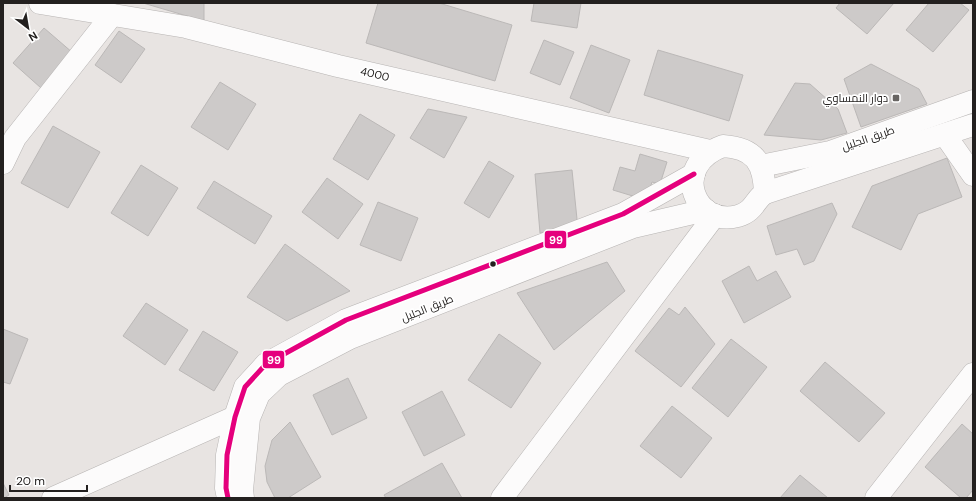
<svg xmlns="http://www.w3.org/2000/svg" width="976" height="501" viewBox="0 0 976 501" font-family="'DM Sans',Cairo,sans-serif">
<rect width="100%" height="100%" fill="#e8e4e2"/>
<g fill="#cdcac9" stroke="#bbb8b7">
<polygon points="143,3 204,3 204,21"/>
<polygon points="378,3 439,3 512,25 495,81 366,43"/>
<polygon points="534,3 581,3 577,28 531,21"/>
<polygon points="840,3 894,3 867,34 836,8"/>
<polygon points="929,3 960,3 969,10 933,52 906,30"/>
<polygon points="44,28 73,53 41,88 13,63"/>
<polygon points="119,31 145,49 121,83 95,65"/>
<polygon points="544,40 574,52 560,85 530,73"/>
<polygon points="591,45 630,60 609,113 570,98"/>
<polygon points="658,50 743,75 729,121 644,95"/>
<polygon points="871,64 919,89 927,104 861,127 844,79"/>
<polygon points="220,82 256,104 228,150 191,127"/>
<polygon points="795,83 810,84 838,109 847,133 821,140 764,135"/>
<polygon points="428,109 467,117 444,158 410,138"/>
<polygon points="360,114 395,135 368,180 333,159"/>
<polygon points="53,126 100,152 68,208 21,183"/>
<polygon points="640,154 667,162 660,184 652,182 646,200 613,190 620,167 635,171"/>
<polygon points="947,158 962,197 918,214 901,250 852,227 872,186"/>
<polygon points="489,161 514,176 489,218 464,203"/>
<polygon points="141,165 178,188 148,236 111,213"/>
<polygon points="572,170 578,229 540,233 535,174"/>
<polygon points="327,178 363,204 338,239 302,212"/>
<polygon points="214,181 272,216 255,244 197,208"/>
<polygon points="378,202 418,218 401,261 360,245"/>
<polygon points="832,203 837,214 814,261 804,265 797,249 776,255 767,226"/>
<polygon points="285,244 350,291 287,321 247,297"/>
<polygon points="607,262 625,291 554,350 517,293"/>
<polygon points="749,266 757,281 776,271 791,297 744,323 722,281"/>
<polygon points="146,303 188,330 165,365 123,336"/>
<polygon points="685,307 715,344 681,387 635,351 669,308 679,315"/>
<polygon points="3,329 28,339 10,384 3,382"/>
<polygon points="203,331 238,352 214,391 179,370"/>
<polygon points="499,334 541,363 511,408 468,380"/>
<polygon points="731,339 767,367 728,417 692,388"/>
<polygon points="825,362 885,413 859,442 800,391"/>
<polygon points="348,378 367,418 332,435 313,395"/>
<polygon points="442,391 465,435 424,456 402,412"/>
<polygon points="672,406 712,438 681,478 640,446"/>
<polygon points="290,422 321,477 288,498 275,498 267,482 265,466 272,440"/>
<polygon points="962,424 973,434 973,490 966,498 961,498 925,467"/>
<polygon points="442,463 462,498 386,498 384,495"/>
<polygon points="800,475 828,498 780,498"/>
<polygon points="3,483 9,495 4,498 3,498"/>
</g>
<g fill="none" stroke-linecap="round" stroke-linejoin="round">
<defs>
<g id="minor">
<polyline points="40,3 186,27 338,66 710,151"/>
<polyline points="945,135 973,175"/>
<path d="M723 146C755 148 764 163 765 193 754 200 755 211 738 216 695 228 669 166 723 146Z"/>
<polyline points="3,163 15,138 112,15"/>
<polyline points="761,166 830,152 973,101"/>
<polyline points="765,193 973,125"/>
<polyline points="53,498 235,417"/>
<polyline points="228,498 226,488 227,455 235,417 245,387 266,364 346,320 623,214 694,174"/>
<polyline points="243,498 242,490 249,418 259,394 279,375 350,338 633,227 706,210"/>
<polyline points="502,498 715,215"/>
<polyline points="876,498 973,374"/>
</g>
</defs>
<use href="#minor" stroke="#b7b4b3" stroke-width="23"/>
<use href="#minor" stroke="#fcfbfb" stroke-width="22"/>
<defs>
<polyline id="bus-1" points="228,498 226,488 227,455 235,417 245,387 266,364 346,320 623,214 694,174"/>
</defs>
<use href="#bus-1" stroke="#fff" stroke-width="8"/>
<use href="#bus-1" stroke="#e5007d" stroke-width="5"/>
</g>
<rect fill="#686563" stroke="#fff" stroke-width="1.5" x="892" y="94" width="8" height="8" rx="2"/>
<circle fill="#23201f" stroke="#fff" stroke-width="1.5" cx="493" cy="264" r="3.5"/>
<g text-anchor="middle" stroke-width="3.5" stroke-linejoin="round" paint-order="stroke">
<g font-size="11" fill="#23201f" stroke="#fff">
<text transform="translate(375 74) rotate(13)" y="4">4000</text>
<text transform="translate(868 138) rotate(-19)" y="4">طريق الجليل</text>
<text transform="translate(427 308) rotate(-22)" y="4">طريق الجليل</text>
</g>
<g font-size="11" fill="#23201f" stroke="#fff" text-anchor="end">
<text x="888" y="102">دوار النمساوي</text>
</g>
</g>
<g stroke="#fff" stroke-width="1.5">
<rect x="544" y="230" width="23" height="19" rx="4" fill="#e5007d"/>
<rect x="262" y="350" width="23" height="19" rx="4" fill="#e5007d"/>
</g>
<g font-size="11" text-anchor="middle" font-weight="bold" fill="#fff">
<text x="556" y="244">99</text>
<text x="274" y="364">99</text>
</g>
<rect width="976" height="501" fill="none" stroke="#23201f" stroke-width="8"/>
<g transform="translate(28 28) rotate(149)" stroke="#ffffff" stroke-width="3" paint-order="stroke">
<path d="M0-3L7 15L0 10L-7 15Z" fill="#23201f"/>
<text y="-6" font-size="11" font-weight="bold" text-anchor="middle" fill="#23201f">N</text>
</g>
<path d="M10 485v6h77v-6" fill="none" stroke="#23201f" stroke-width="2"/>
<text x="16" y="485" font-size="12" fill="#23201f" stroke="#ffffff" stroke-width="3" paint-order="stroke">20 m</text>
</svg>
